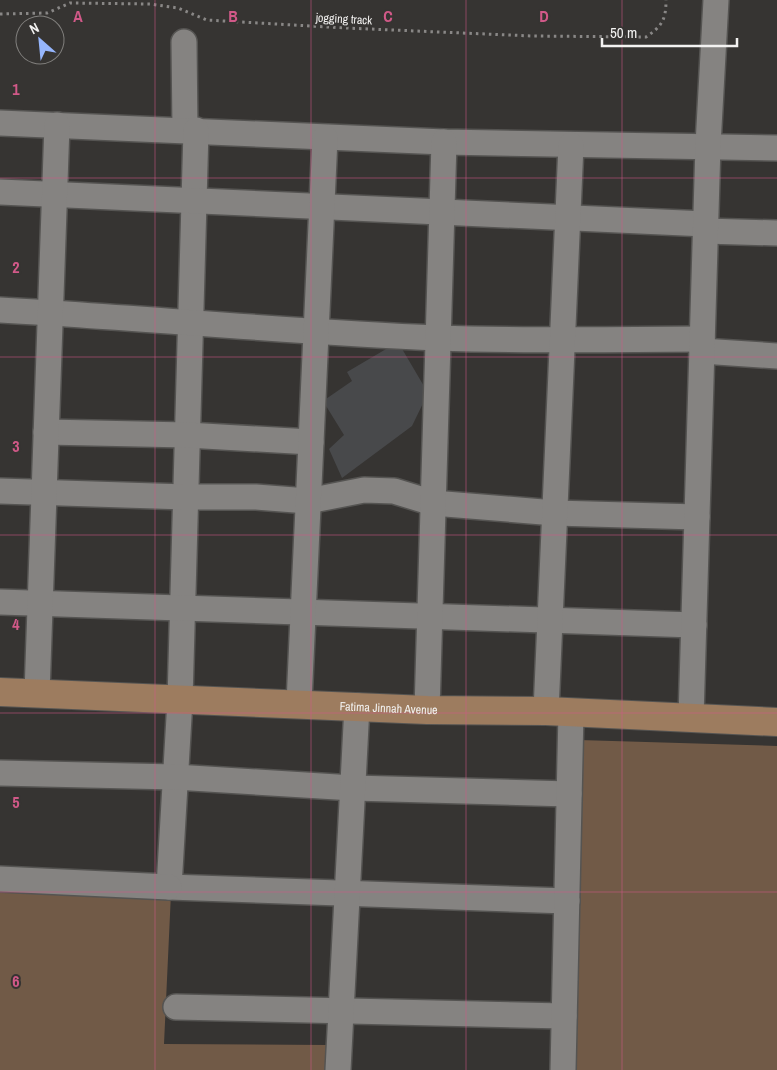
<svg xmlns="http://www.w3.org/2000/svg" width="777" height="1070" viewBox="0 0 777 1070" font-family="'Archivo Narrow',sans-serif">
<rect width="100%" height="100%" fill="#363432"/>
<g fill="#715a47">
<polygon points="579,740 777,746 777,1070 571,1070"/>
<polygon points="0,887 171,893 164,1044 328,1045 327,1070 0,1070"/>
</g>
<polygon fill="#48494b" points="398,342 428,393 412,426 342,478 329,449 344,435 323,401 352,381 347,372"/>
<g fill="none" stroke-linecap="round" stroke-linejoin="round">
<defs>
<g id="minor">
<polyline points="184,42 185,130"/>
<polyline points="0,123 444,142 777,148"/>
<polyline points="196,130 180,700 169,887 567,901"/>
<polyline points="0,192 706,224"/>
<polyline points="705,231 777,233"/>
<path d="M0 310C146 318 292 332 438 338 526 341 614 340 702 339"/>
<polyline points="702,351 777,356"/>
<polyline points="46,432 187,435 311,442"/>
<polyline points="0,491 186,497 256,497 308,501 364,490 394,491 433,503 555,513 697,517"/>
<polyline points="0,602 694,625"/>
<polyline points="37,693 57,125"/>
<polyline points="299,703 325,138"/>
<polyline points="427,710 444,142"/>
<polyline points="546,711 571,145"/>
<polyline points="691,718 708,145 716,0"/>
<polyline points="0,773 175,777 353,788 569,794"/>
<polyline points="0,879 169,887"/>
<polyline points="176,1007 564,1016"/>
<polyline points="338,1070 357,706"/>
<polyline points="563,1070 571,712"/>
</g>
<g id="major">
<path id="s1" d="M0 692 427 710 546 711 777 722"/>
</g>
</defs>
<use href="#minor" stroke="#555452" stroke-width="28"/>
<use href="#major" stroke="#555452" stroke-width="30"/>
<path stroke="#898786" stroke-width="3" stroke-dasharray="2.5 4" stroke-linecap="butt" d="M0 14 47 13 70 3 150 4 178 8 207 20 346 28 532 36 646 37C662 26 666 20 666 0"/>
<use href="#minor" stroke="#858381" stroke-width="25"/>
<use href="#major" stroke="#9d7c5f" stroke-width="28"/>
</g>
<path fill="none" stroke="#d15988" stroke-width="1" stroke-opacity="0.55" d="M155 0V1070M311 0V1070M466 0V1070M622 0V1070M0 178H777M0 357H777M0 535H777M0 713H777M0 892H777"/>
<g text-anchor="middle" stroke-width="4" stroke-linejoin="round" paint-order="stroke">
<g font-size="12" fill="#f3f2f1" stroke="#363432">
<text transform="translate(344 19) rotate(3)" y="4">jogging track</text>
<text dy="4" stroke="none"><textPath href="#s1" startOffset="389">Fatima Jinnah Avenue</textPath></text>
</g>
</g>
<g font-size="16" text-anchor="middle" font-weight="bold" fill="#d15988" stroke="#363432" stroke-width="4" stroke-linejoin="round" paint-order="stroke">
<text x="78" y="22">A</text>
<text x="233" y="22">B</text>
<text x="388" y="22">C</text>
<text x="544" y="22">D</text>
<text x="16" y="95">1</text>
<text x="16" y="273">2</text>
<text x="16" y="452">3</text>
<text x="16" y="630">4</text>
<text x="16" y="808">5</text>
<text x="16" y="987">6</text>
</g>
<g transform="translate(40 40) rotate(333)"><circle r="24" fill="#363432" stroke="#82807e"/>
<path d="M0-4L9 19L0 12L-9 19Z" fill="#96b6fd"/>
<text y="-8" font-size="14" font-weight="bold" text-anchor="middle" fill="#f3f2f1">N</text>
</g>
<path d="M602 38v8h135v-8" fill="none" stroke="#f3f2f1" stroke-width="2.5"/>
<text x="610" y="38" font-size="15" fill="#f3f2f1" stroke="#363432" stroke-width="4" paint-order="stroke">50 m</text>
</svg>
